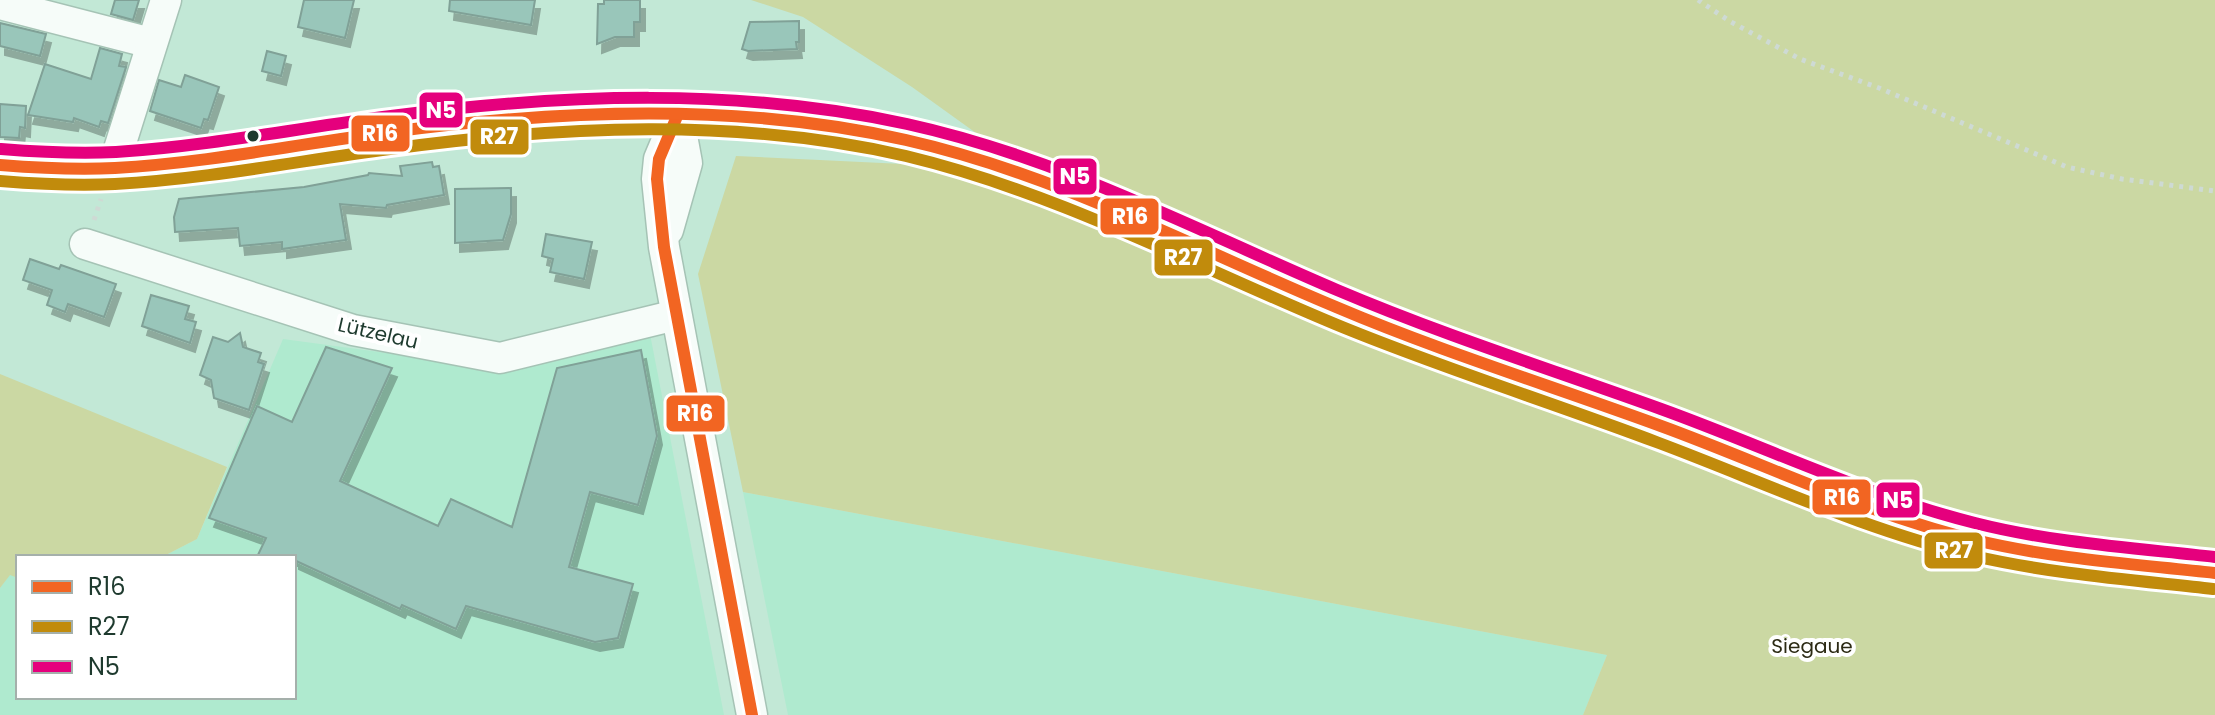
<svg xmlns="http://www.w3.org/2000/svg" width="2215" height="715" viewBox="0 0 2215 715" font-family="Poppins,sans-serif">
<defs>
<filter id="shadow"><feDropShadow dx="5" dy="9" stdDeviation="0" flood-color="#0004"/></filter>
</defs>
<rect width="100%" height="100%" fill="#c2e8d6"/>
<g fill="#afeacf">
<polygon points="649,329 724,715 0,715 0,588 10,574 18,578 18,697 294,697 294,557 162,557 197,539 283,339 506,369"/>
<polygon points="743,492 1607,655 1583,715 788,715"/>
</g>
<g fill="#cbd8a3">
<polygon points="751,0 2215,0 2215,715 1583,715 1607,655 743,492 698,274 736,156 924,165 976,133 912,87 803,17"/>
<polygon points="0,374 227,467 197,539 162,557 18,557 18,578 10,575 0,588"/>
</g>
<g fill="#99c6ba" stroke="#80a197" stroke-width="2" filter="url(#shadow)">
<polygon points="115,0 139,0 133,20 111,14"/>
<polygon points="304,0 354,0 345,38 298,27"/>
<polygon points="450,0 535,0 531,25 449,11"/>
<polygon points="604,0 640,0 640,22 634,22 634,37 615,37 597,44 598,4 604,4"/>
<polygon points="799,21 799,42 796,42 797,49 748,51 742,49 750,22"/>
<polygon points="0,23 46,34 40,56 0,46"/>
<polygon points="100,48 122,54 119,66 126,67 108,123 101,121 99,127 74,118 73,122 28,115 45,64 91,79"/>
<polygon points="267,51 286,56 281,76 262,71"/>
<polygon points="185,75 219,87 208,120 204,119 201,128 150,111 159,80 181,87"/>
<polygon points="0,104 26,106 25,128 20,127 19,138 0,137"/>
<polygon points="432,162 433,167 439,166 444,195 387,205 386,208 340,204 346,240 282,249 282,242 240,246 238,228 175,232 174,217 179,199 304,187 368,175 369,173 402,176 400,166"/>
<polygon points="511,188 511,214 503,240 455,243 455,189"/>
<polygon points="546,234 592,242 584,279 550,272 553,259 542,256"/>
<polygon points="30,259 59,269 61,265 116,284 104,317 68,304 65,312 47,305 52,290 23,280"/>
<polygon points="151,295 189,306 185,319 196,322 190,343 142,326"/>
<polygon points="240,333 243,347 261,353 258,362 264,364 249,410 214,398 211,380 200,375 213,337 228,342"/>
<polygon points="326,347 392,368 340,481 438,526 451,499 512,527 557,368 641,350 657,436 638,505 590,492 569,567 633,584 618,638 595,642 466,606 456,629 402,605 400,609 294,560 294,557 257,557 266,538 209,518 257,406 292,422"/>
</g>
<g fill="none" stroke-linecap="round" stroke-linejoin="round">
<defs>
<g id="minor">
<polyline points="0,4 151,43"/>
<polyline points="678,114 659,159 657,179 664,247 752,715"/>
<polyline points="113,168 166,0"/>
<polyline points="668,230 687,163 678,114"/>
<polyline points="85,244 353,330 500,358 676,315"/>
</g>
<path id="major" d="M0 165C38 168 77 170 115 168 219 162 321 140 424 128 584 110 749 104 906 140 1058 174 1193 248 1336 307 1442 352 1552 387 1661 426 1754 461 1846 503 1942 531 2029 557 2125 563 2215 573"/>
</defs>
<use href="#minor" stroke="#a5c3b5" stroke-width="33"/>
<use href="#major" stroke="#a5c3b5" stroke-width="41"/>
<g stroke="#cedad4" stroke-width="5" stroke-dasharray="4 6" stroke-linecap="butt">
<polyline points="1698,0 1731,22 1800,59 1879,88 2067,167 2122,179 2215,191"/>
<polyline points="94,220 101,199"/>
</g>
<use href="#minor" stroke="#f6fcf9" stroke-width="30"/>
<use href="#major" stroke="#f6fcf9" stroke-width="38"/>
<defs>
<g id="bus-1">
<polyline points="678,114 659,159 657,179 664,247 752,715"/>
<path d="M0 165C38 168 77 170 115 168 208 163 298 144 390 132 560 110 738 102 906 140 1057 174 1194 248 1336 307 1442 352 1552 386 1661 426 1765 464 1867 514 1975 540 2054 559 2135 564 2215 573"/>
</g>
<path id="bus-2" d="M0 181C38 184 77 186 115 184 207 179 298 161 390 149 559 126 738 117 906 156 1056 192 1193 265 1335 324 1441 368 1551 402 1659 443 1763 482 1865 530 1974 556 2052 574 2133 580 2213 589"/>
<path id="bus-3" d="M1 149C39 152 78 154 116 152 209 146 299 128 391 116 562 94 738 87 907 124 1058 157 1196 230 1337 290 1443 335 1553 370 1661 409 1766 447 1867 496 1975 523 2054 543 2135 548 2215 557"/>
</defs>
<use href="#bus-1" stroke="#fff" stroke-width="18"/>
<use href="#bus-2" stroke="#fff" stroke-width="18"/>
<use href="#bus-3" stroke="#fff" stroke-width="18"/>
<use href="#bus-1" stroke="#f26522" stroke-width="12"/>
<use href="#bus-2" stroke="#c18b0c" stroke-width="12"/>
<use href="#bus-3" stroke="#e5007d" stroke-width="12"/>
</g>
<circle fill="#1e3a2e" stroke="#fff" stroke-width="3" cx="253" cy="136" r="7"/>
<g text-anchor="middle" stroke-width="8" stroke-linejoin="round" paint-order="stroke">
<g font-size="20" fill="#1e3a2e" stroke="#fff">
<text transform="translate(378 333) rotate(13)" y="7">Lützelau</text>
</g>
<g font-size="20" fill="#2c2a14" stroke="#fff">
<text x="1812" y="653">Siegaue</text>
</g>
</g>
<g stroke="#fff" stroke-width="3">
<rect x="418" y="91" width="46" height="38" rx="8" fill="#e5007d"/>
<rect x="350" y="114" width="61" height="39" rx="8" fill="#f26522"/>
<rect x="469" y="118" width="61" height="38" rx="8" fill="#c18b0c"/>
<rect x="1052" y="157" width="46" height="39" rx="8" fill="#e5007d"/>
<rect x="1099" y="197" width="61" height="39" rx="8" fill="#f26522"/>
<rect x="1153" y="238" width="61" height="39" rx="8" fill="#c18b0c"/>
<rect x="665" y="394" width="61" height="39" rx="8" fill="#f26522"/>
<rect x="1811" y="478" width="61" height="38" rx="8" fill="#f26522"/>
<rect x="1875" y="481" width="46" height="38" rx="8" fill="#e5007d"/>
<rect x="1923" y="531" width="61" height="39" rx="8" fill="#c18b0c"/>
</g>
<g font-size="22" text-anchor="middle" font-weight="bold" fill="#fff">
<text x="441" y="118">N5</text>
<text x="380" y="141">R16</text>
<text x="499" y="144">R27</text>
<text x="1075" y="184">N5</text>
<text x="1130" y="224">R16</text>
<text x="1183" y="265">R27</text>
<text x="695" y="421">R16</text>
<text x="1842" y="505">R16</text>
<text x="1898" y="508">N5</text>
<text x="1954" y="558">R27</text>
</g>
<rect x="16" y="555" width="280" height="144" fill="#ffffff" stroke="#a5b0ab" stroke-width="2"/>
<rect x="32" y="581" width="40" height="12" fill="#f26522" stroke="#a5b0ab" stroke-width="2"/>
<text x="88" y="595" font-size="24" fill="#1e3a2e">R16</text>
<rect x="32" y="621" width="40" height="12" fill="#c18b0c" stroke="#a5b0ab" stroke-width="2"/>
<text x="88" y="635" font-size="24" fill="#1e3a2e">R27</text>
<rect x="32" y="661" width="40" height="12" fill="#e5007d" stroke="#a5b0ab" stroke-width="2"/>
<text x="88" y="675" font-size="24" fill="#1e3a2e">N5</text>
</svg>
